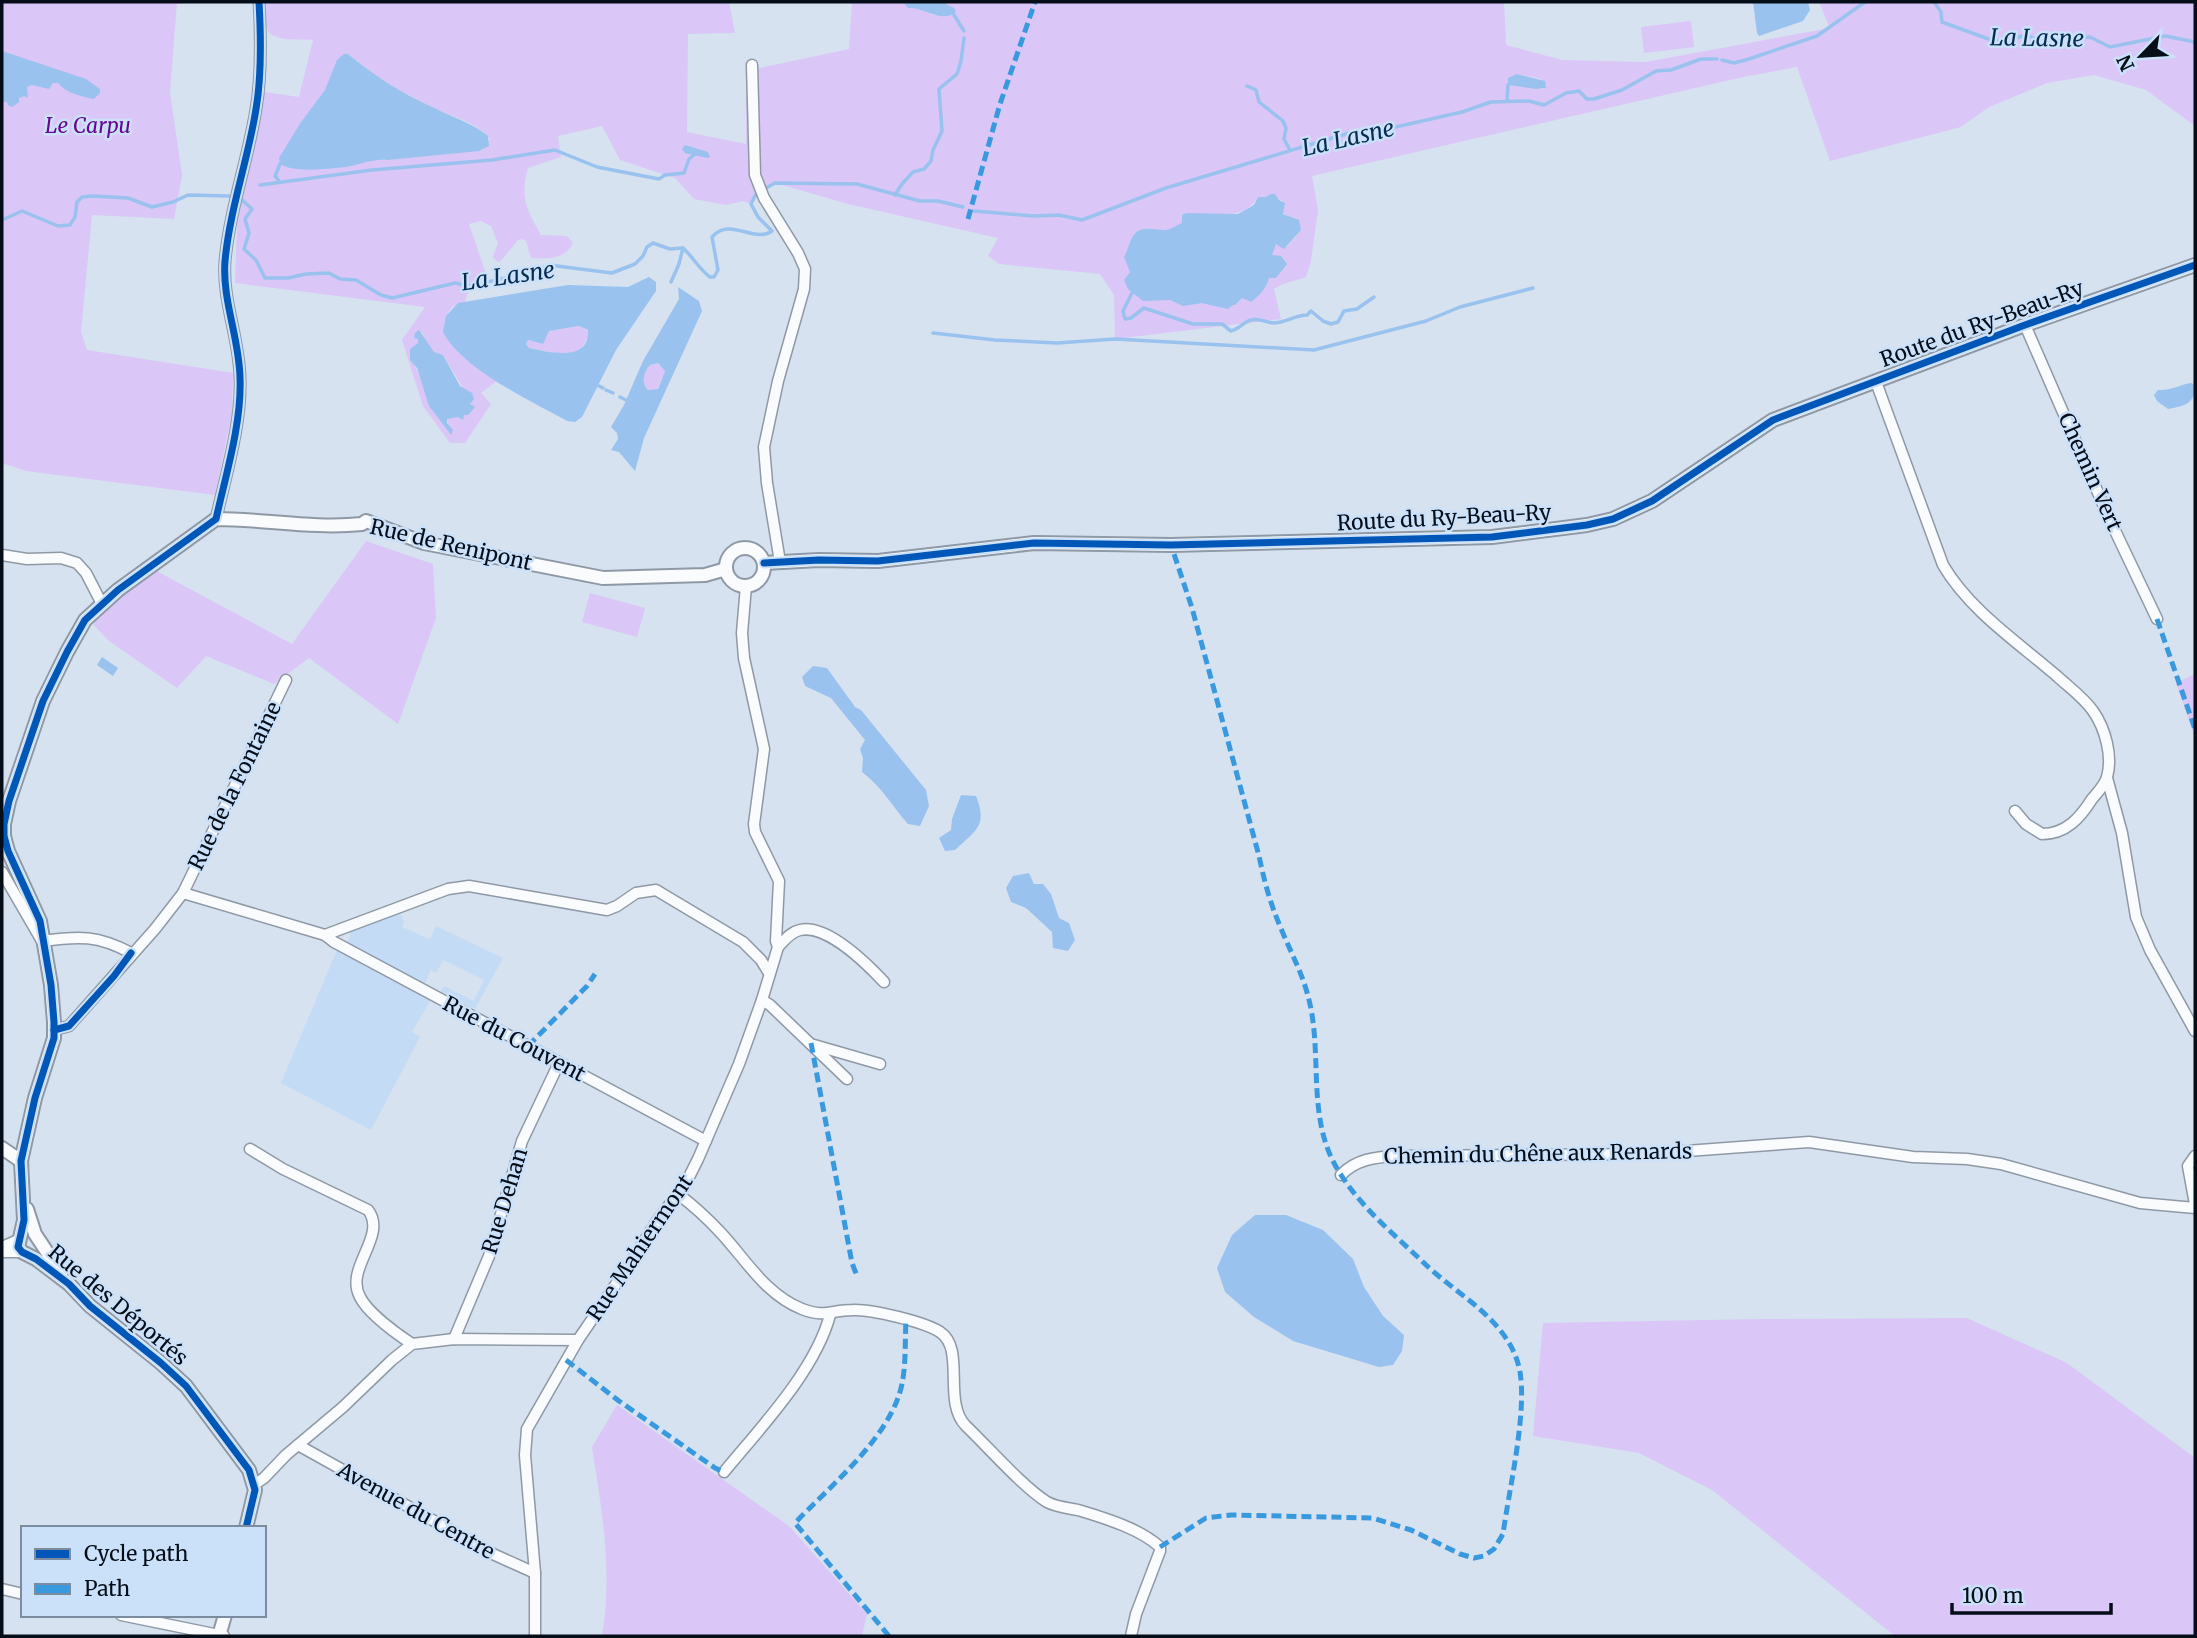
<svg xmlns="http://www.w3.org/2000/svg" width="2197" height="1638" viewBox="0 0 2197 1638" font-family="Merriweather,serif">
<rect width="100%" height="100%" fill="#d6e2f0"/>
<g fill="#c4dbf6">
<polygon points="400,912 404,922 402,927 430,939 436,926 503,958 475,1009 441,991 444,986 474,1001 484,980 443,960 436,973 431,970 424,984 347,945 351,931 368,926 370,921"/>
<polygon points="337,950 432,998 412,1032 420,1037 371,1130 281,1083"/>
</g>
<g fill="#dac6f7" fill-rule="evenodd">
<polygon points="2,2 177,2 170,92 182,175 174,219 92,215 81,332 87,350 233,373 232,413 215,495 26,471 2,463"/>
<path d="M265 2H729L735 33 688 34 687 132 746 144V71L849 49 852 2H903L933 15 956 12 953 8 942 2H1504L1506 45 1562 60 1646 62 1830 28 1819 2H2195V126L2146 90 2094 75 2047 83 1989 107 1961 127 1830 161 1797 67 1743 77 1312 176 1318 210 1311 261 1306 277 1283 284 1274 289 1281 319 1115 339 1114 295 1100 274 999 264 988 256 998 238 848 204 775 183 756 194 751 204 743 201 726 205 694 199 675 178 620 160 602 126 558 136 561 157 528 168C520 197 526 209 541 235L567 236 573 243C565 259 548 259 531 258L526 241 522 239 518 240 500 262 496 261 493 257 498 243 491 226 481 221 469 224 485 271 470 286 465 302C445 305 445 320 445 336L463 357 497 381 481 393 491 404 465 443H450L423 406 402 340 425 307 235 283 237 223 264 92 299 97 313 40C304 39 274 42 268 31 265 24 266 10 265 2ZM348 54C371 74 400 91 427 105 448 116 475 120 490 139L483 150 388 160C368 157 349 167 328 167L301 122 325 90ZM1517 74 1541 79 1544 89 1508 85ZM1271 194 1285 203 1283 213 1293 218 1301 230 1288 246 1276 244 1273 249 1219 214C1236 215 1249 212 1258 197H1265ZM422 332 426 344 434 352 443 355 471 401 463 415 447 419 451 435 429 406 424 387 412 359Z"/>
<polygon points="1691,21 1694,47 1644,53 1641,27"/>
<polygon points="579,326 588,331 588,337 581,349 565,355 529,348 526,344 528,340 534,342 544,338 548,331"/>
<path d="M658 363 665 371 657 389 648 390C641 382 643 373 650 365Z"/>
<polygon points="366,541 433,564 436,618 398,724 309,658 274,684 206,656 177,688 109,641 93,624 118,597 153,569 292,644"/>
<polygon points="590,593 645,608 637,637 582,622"/>
<polygon points="2195,674 2195,738 2176,683"/>
<polygon points="1967,1318 2067,1363 2195,1458 2195,1636 1895,1636 1712,1490 1639,1453 1533,1436 1543,1323 1761,1319"/>
<path d="M617 1405 789 1526 867 1614 862 1636H602C613 1571 602 1512 592 1447Z"/>
</g>
<g fill="#9ac2ee" fill-rule="evenodd">
<path d="M942 2 954 8 956 12C941 24 925 7 908 8L903 2Z"/>
<polygon points="1753,2 1808,2 1810,10 1803,21 1759,36 1757,33"/>
<path d="M2 51 86 79 100 89V93L94 99C81 96 67 94 58 83H53L49 89 32 85 27 87 28 98 24 96 19 98V102L12 107 8 105 7 102H2Z"/>
<path d="M344 54H348C372 74 401 93 430 106 449 116 471 122 488 136L489 146 479 151 388 160C372 158 360 165 345 167 327 169 295 173 280 164L279 158 301 122 325 90 337 60Z"/>
<polygon points="1517,74 1545,81 1546,88 1536,89 1508,85 1508,78"/>
<polygon points="685,145 708,152 710,157 707,158 685,153 682,149"/>
<path d="M1271 194H1275L1279 200 1285 203 1283 214 1299 220 1301 230 1284 249 1276 244 1272 255 1281 256 1287 264 1276 278H1269C1266 289 1260 295 1251 302L1242 298 1235 305H1233L1228 309 1202 303 1183 306 1170 300 1143 301 1128 289 1124 280 1130 272 1124 257C1128 251 1129 242 1133 236 1141 224 1156 231 1166 230 1172 229 1177 225 1182 223V215L1186 213 1238 214 1254 205 1258 197H1265Z"/>
<path d="M649 277 656 282V291L616 350 582 417 575 422 567 421C531 401 462 369 443 332L446 316 458 303 568 285 628 287ZM579 326 588 330C590 363 548 352 529 348L526 344 528 340 543 344 549 331Z"/>
<path d="M678 287 699 301 702 311 644 438 635 471 619 452 611 450 618 439 617 433 611 427 624 405 643 361 679 299ZM658 363 665 371 658 389 648 390C641 383 643 373 650 365Z"/>
<polygon points="419,330 434,352 443,355 460,386 472,393 474,399 470,404 475,407 468,415 464,415 463,420 458,417 447,419 447,423 453,430 451,435 429,406 417,368 410,360 410,349 418,343 418,339 414,338 415,333"/>
<path d="M2192 383 2195 386C2195 404 2184 406 2168 409L2157 401 2154 395 2158 390C2172 391 2180 384 2192 383Z"/>
<polygon points="102,657 118,668 113,676 97,665"/>
<path d="M813 666 827 668 855 707 861 710 926 790 929 806 920 826 908 824C892 806 881 786 862 772L863 758 860 749 865 740 831 698 805 686 802 677Z"/>
<path d="M961 795 976 796C988 826 976 830 955 850L945 851 939 838 951 830 952 819Z"/>
<polygon points="1029,873 1034,884 1043,884 1051,894 1059,918 1069,923 1075,940 1068,951 1053,948 1052,932 1026,908 1011,902 1006,888 1013,876"/>
<polygon points="1255,1215 1286,1215 1323,1230 1353,1259 1364,1287 1383,1316 1404,1335 1402,1351 1393,1365 1379,1367 1293,1341 1254,1317 1225,1292 1217,1268 1232,1235"/>
</g>
<g fill="none" stroke-linecap="round" stroke-linejoin="round">
<g stroke="#9ac2ee" stroke-width="3.5">
<polyline points="1934,2 1941,12 1942,22 1994,41 2006,41 2026,35 2040,41 2090,37 2110,47 2165,36 2195,42"/>
<polyline points="954,15 964,31"/>
<polyline points="1722,60 1734,63 1749,59 1817,36 1865,2"/>
<polyline points="1247,86 1256,90 1259,102 1283,121 1286,128 1284,139 1290,150"/>
<polyline points="1507,101 1508,85"/>
<polyline points="279,181 275,176 280,164"/>
<polyline points="260,185 372,170 492,160 555,150 597,167 659,179 665,175 684,173 689,159 694,155"/>
<polyline points="766,188 775,183 857,184 920,201 938,201 963,207"/>
<polyline points="895,195 902,184 913,172 924,169 931,161 933,150 942,131 939,89 957,74 961,61 964,38"/>
<path d="M242 200 252 209 245 219 249 233 244 249 256 260 265 278H288L306 274 329 273 340 279 356 280 381 295 392 298 455 283 470 286 535 271 549 265 612 273 635 264 643 256 647 247 653 243 670 249 683 248C693 257 699 269 710 277H714L718 270 712 237C730 216 754 244 772 231L758 217 751 204 756 194"/>
<polyline points="974,211 1033,216 1059,215 1082,220 1166,188 1349,133 1391,128 1462,112 1491,102 1529,101 1544,105 1566,93 1579,91 1587,99 1594,99 1622,90 1656,71 1671,70 1701,59 1717,59"/>
<polyline points="2,220 22,211 58,226 70,225 75,217 77,202 82,197 92,196 128,198 152,207 173,202 188,195 229,196"/>
<polyline points="671,282 679,264 683,248"/>
<path d="M1132 293 1123 311 1125 319 1131 318 1144 308 1193 324H1222L1231 331C1240 329 1243 322 1251 320 1260 318 1265 322 1273 323 1286 323 1295 315 1307 315L1311 311 1323 321 1331 324 1338 322 1344 311 1357 309 1374 297"/>
<polyline points="933,333 995,340 1057,343 1115,339 1314,350 1426,321 1460,307 1533,288"/>
<polyline points="599,386 603,388"/>
<polyline points="606,390 613,393"/>
<polyline points="620,397 626,400"/>
</g>
<defs>
<g id="minor">
<polyline points="752,65 755,175 764,198 798,253 805,269 804,289 778,381 764,447 767,483 780,562"/>
<polyline points="2025,325 2109,518 2157,619"/>
<path d="M1876 382 1943 565C1970 611 2019 643 2058 677 2070 688 2084 698 2093 711 2105 728 2113 756 2107 777 2105 785 2097 793 2092 799 2080 818 2066 834 2042 834L2026 824 2015 811"/>
<path d="M216 519C226 474 242 422 240 377 239 337 222 300 225 261 230 208 248 160 256 109 262 74 261 37 259 2"/>
<polyline points="2,555 27,559 61,558 77,563 86,573 102,604"/>
<polyline points="2107,778 2122,833 2136,917 2150,950 2195,1031"/>
<path d="M2 872 42 941C79 936 98 935 131 953"/>
<polyline points="183,893 325,935 448,889 469,886 607,910 617,906 636,893 656,890 743,942 761,960 769,973"/>
<polyline points="325,935 334,942 706,1141"/>
<path d="M778 947C784 941 790 932 800 930 827 924 867 964 884 982"/>
<polyline points="762,1000 770,1005 847,1079"/>
<polyline points="54,1030 69,1026 155,929 183,893 286,680"/>
<polyline points="814,1045 880,1064"/>
<path d="M250 1149 283 1169 368 1210C388 1236 344 1268 360 1297 368 1313 397 1334 412 1344"/>
<polyline points="2195,1156 2188,1166 2195,1204"/>
<path d="M1341 1175C1356 1159 1376 1157 1396 1156L1646 1154 1809 1142 1913 1157 1967 1159 2001 1164 2140 1203 2195 1208"/>
<path d="M678 1194C694 1206 708 1219 721 1233 746 1260 766 1295 802 1309 825 1318 831 1310 853 1310 871 1309 925 1322 940 1332 966 1349 942 1402 966 1426 988 1447 1023 1487 1047 1502 1056 1507 1068 1508 1078 1510 1104 1518 1139 1528 1160 1547V1551L1136 1614 1131 1636"/>
<polyline points="2,1247 18,1240"/>
<polyline points="2,1252 22,1252"/>
<polyline points="454,1339 489,1256 522,1141 559,1063"/>
<polyline points="298,1445 495,1555 535,1573"/>
<path d="M724 1472C761 1427 815 1371 830 1315"/>
<polyline points="254,1485 264,1478 286,1455 343,1407 392,1360 412,1344 454,1339 578,1340"/>
<polyline points="2,1589 23,1594"/>
<polyline points="121,1615 224,1636"/>
<polyline points="535,1636 535,1573 525,1455 527,1429 578,1340 629,1265 657,1221 686,1183 698,1159 739,1064 762,1000 778,947 776,941 779,881 755,832 754,824 764,749 744,658 742,633 746,586"/>
</g>
<g id="tertiary">
<circle cx="745" cy="567" r="19"/>
<polyline points="764,563 819,560 878,561 1034,543 1171,545 1492,537 1587,525 1613,519 1652,501 1773,420 2025,325 2195,265"/>
<polyline points="2,1148 21,1161"/>
<polyline points="27,1209 35,1234 61,1273"/>
<path d="M246 1528 255 1490 249 1470 186 1386 161 1363 90 1306 69 1284 36 1259 22 1252 18 1247 24 1220 21 1161 35 1098 54 1038V1022L51 985 40 921 8 851 4 836V824L9 801 43 701 67 652 85 620 118 590 216 519C265 519 313 529 362 524L366 521 424 543 603 578 705 575 726 569"/>
<polyline points="219,1636 225,1615"/>
</g>
</defs>
<use href="#minor" stroke="#8f99a5" stroke-width="13"/>
<use href="#tertiary" stroke="#8f99a5" stroke-width="16"/>
<use href="#minor" stroke="#f9fbfd" stroke-width="10"/>
<use href="#tertiary" stroke="#f9fbfd" stroke-width="12"/>
<g stroke="#3999df" stroke-width="5" stroke-dasharray="10 5" stroke-linecap="butt">
<polyline points="968,219 1000,104 1035,2"/>
<polyline points="2157,619 2195,729"/>
<polyline points="811,1043 852,1263 857,1276"/>
<polyline points="528,1046 587,986 595,974"/>
<polyline points="566,1360 619,1401 715,1468 724,1472"/>
<path d="M1160 1547 1206 1518 1231 1515 1373 1518 1411 1530 1460 1554 1474 1558 1484 1556 1494 1549 1503 1534C1509 1490 1527 1414 1520 1372 1511 1321 1458 1296 1424 1263 1394 1234 1360 1207 1338 1170 1306 1118 1323 1056 1309 1000 1303 974 1290 951 1280 926 1270 903 1264 880 1259 856L1192 608 1171 545"/>
<path d="M889 1636 795 1523C831 1485 891 1437 902 1384 906 1365 905 1338 906 1319"/>
</g>
<defs>
<g id="cycleway">
<polyline points="764,563 819,560 878,561 1034,543 1171,545 1492,537 1587,525 1613,519 1652,501 1773,420 2025,325 2195,265"/>
<polyline points="54,1030 69,1026 114,976 131,953"/>
<path d="M246 1528 255 1490 249 1470 186 1386 161 1363 90 1306 69 1284 36 1259 22 1252 18 1247 24 1220 21 1161 35 1098 54 1038V1022L51 985 40 921 8 851 4 836V824L9 801 43 701 67 652 85 620 118 590 216 519C226 474 242 422 240 377 239 337 222 300 225 261 230 208 248 160 256 109 262 74 261 37 259 2"/>
</g>
</defs>
<use href="#cycleway" stroke="#cbe1fa" stroke-width="11"/>
<use href="#cycleway" stroke="#0057b8" stroke-width="7"/>
</g>
<g text-anchor="middle" stroke-width="5" stroke-linejoin="round" paint-order="stroke">
<g font-size="21" font-style="italic" fill="#670690" stroke="#cbe1fa">
<text x="88" y="133">Le Carpu</text>
</g>
<g font-size="21" fill="#050d18" stroke="#cbe1fa">
<text transform="translate(1982 324) rotate(-20)" y="7">Route du Ry-Beau-Ry</text>
<text transform="translate(2090 472) rotate(66)" y="7">Chemin Vert</text>
<text transform="translate(1444 518) rotate(-3)" y="7">Route du Ry-Beau-Ry</text>
<text transform="translate(451 545) rotate(13)" y="7">Rue de Renipont</text>
<text transform="translate(235 786) rotate(-64)" y="7">Rue de la Fontaine</text>
<text transform="translate(514 1039) rotate(28)" y="7">Rue du Couvent</text>
<text transform="translate(1538 1154) rotate(-1)" y="7">Chemin du Chêne aux Renards</text>
<text transform="translate(505 1201) rotate(-73)" y="7">Rue Dehan</text>
<text transform="translate(640 1248) rotate(-56)" y="7">Rue Mahiermont</text>
<text transform="translate(118 1305) rotate(40)" y="7">Rue des Déportés</text>
<text transform="translate(416 1511) rotate(29)" y="7">Avenue du Centre</text>
</g>
<g font-size="23" font-style="italic" fill="#062d51" stroke="#cbe1fa">
<text transform="translate(2037 38) rotate(1)" y="8">La Lasne</text>
<text transform="translate(1348 138) rotate(-13)" y="8">La Lasne</text>
<text transform="translate(508 276) rotate(-8)" y="8">La Lasne</text>
</g>
</g>
<rect width="2197" height="1638" fill="none" stroke="#050d18" stroke-width="7"/>
<rect x="21" y="1526" width="245" height="91" fill="#cbe1fa" stroke="#7c8ca0" stroke-width="2"/>
<rect x="35" y="1549" width="35" height="10" fill="#0057b8" stroke="#7c8ca0" stroke-width="2"/>
<text x="84" y="1561" font-size="21" fill="#050d18">Cycle path</text>
<rect x="35" y="1584" width="35" height="10" fill="#3999df" stroke="#7c8ca0" stroke-width="2"/>
<text x="84" y="1596" font-size="21" fill="#050d18">Path</text>
<g transform="translate(2141 56) rotate(245)" stroke="#cbe1fa" stroke-width="5" paint-order="stroke">
<path d="M0-5L12 26L0 18L-12 26Z" fill="#050d18"/>
<text y="-10" font-size="19" font-weight="bold" text-anchor="middle" fill="#050d18">N</text>
</g>
<path d="M1952 1603v10h159v-10" fill="none" stroke="#050d18" stroke-width="3.5"/>
<text x="1962" y="1603" font-size="21" fill="#050d18" stroke="#cbe1fa" stroke-width="5" paint-order="stroke">100 m</text>
</svg>
